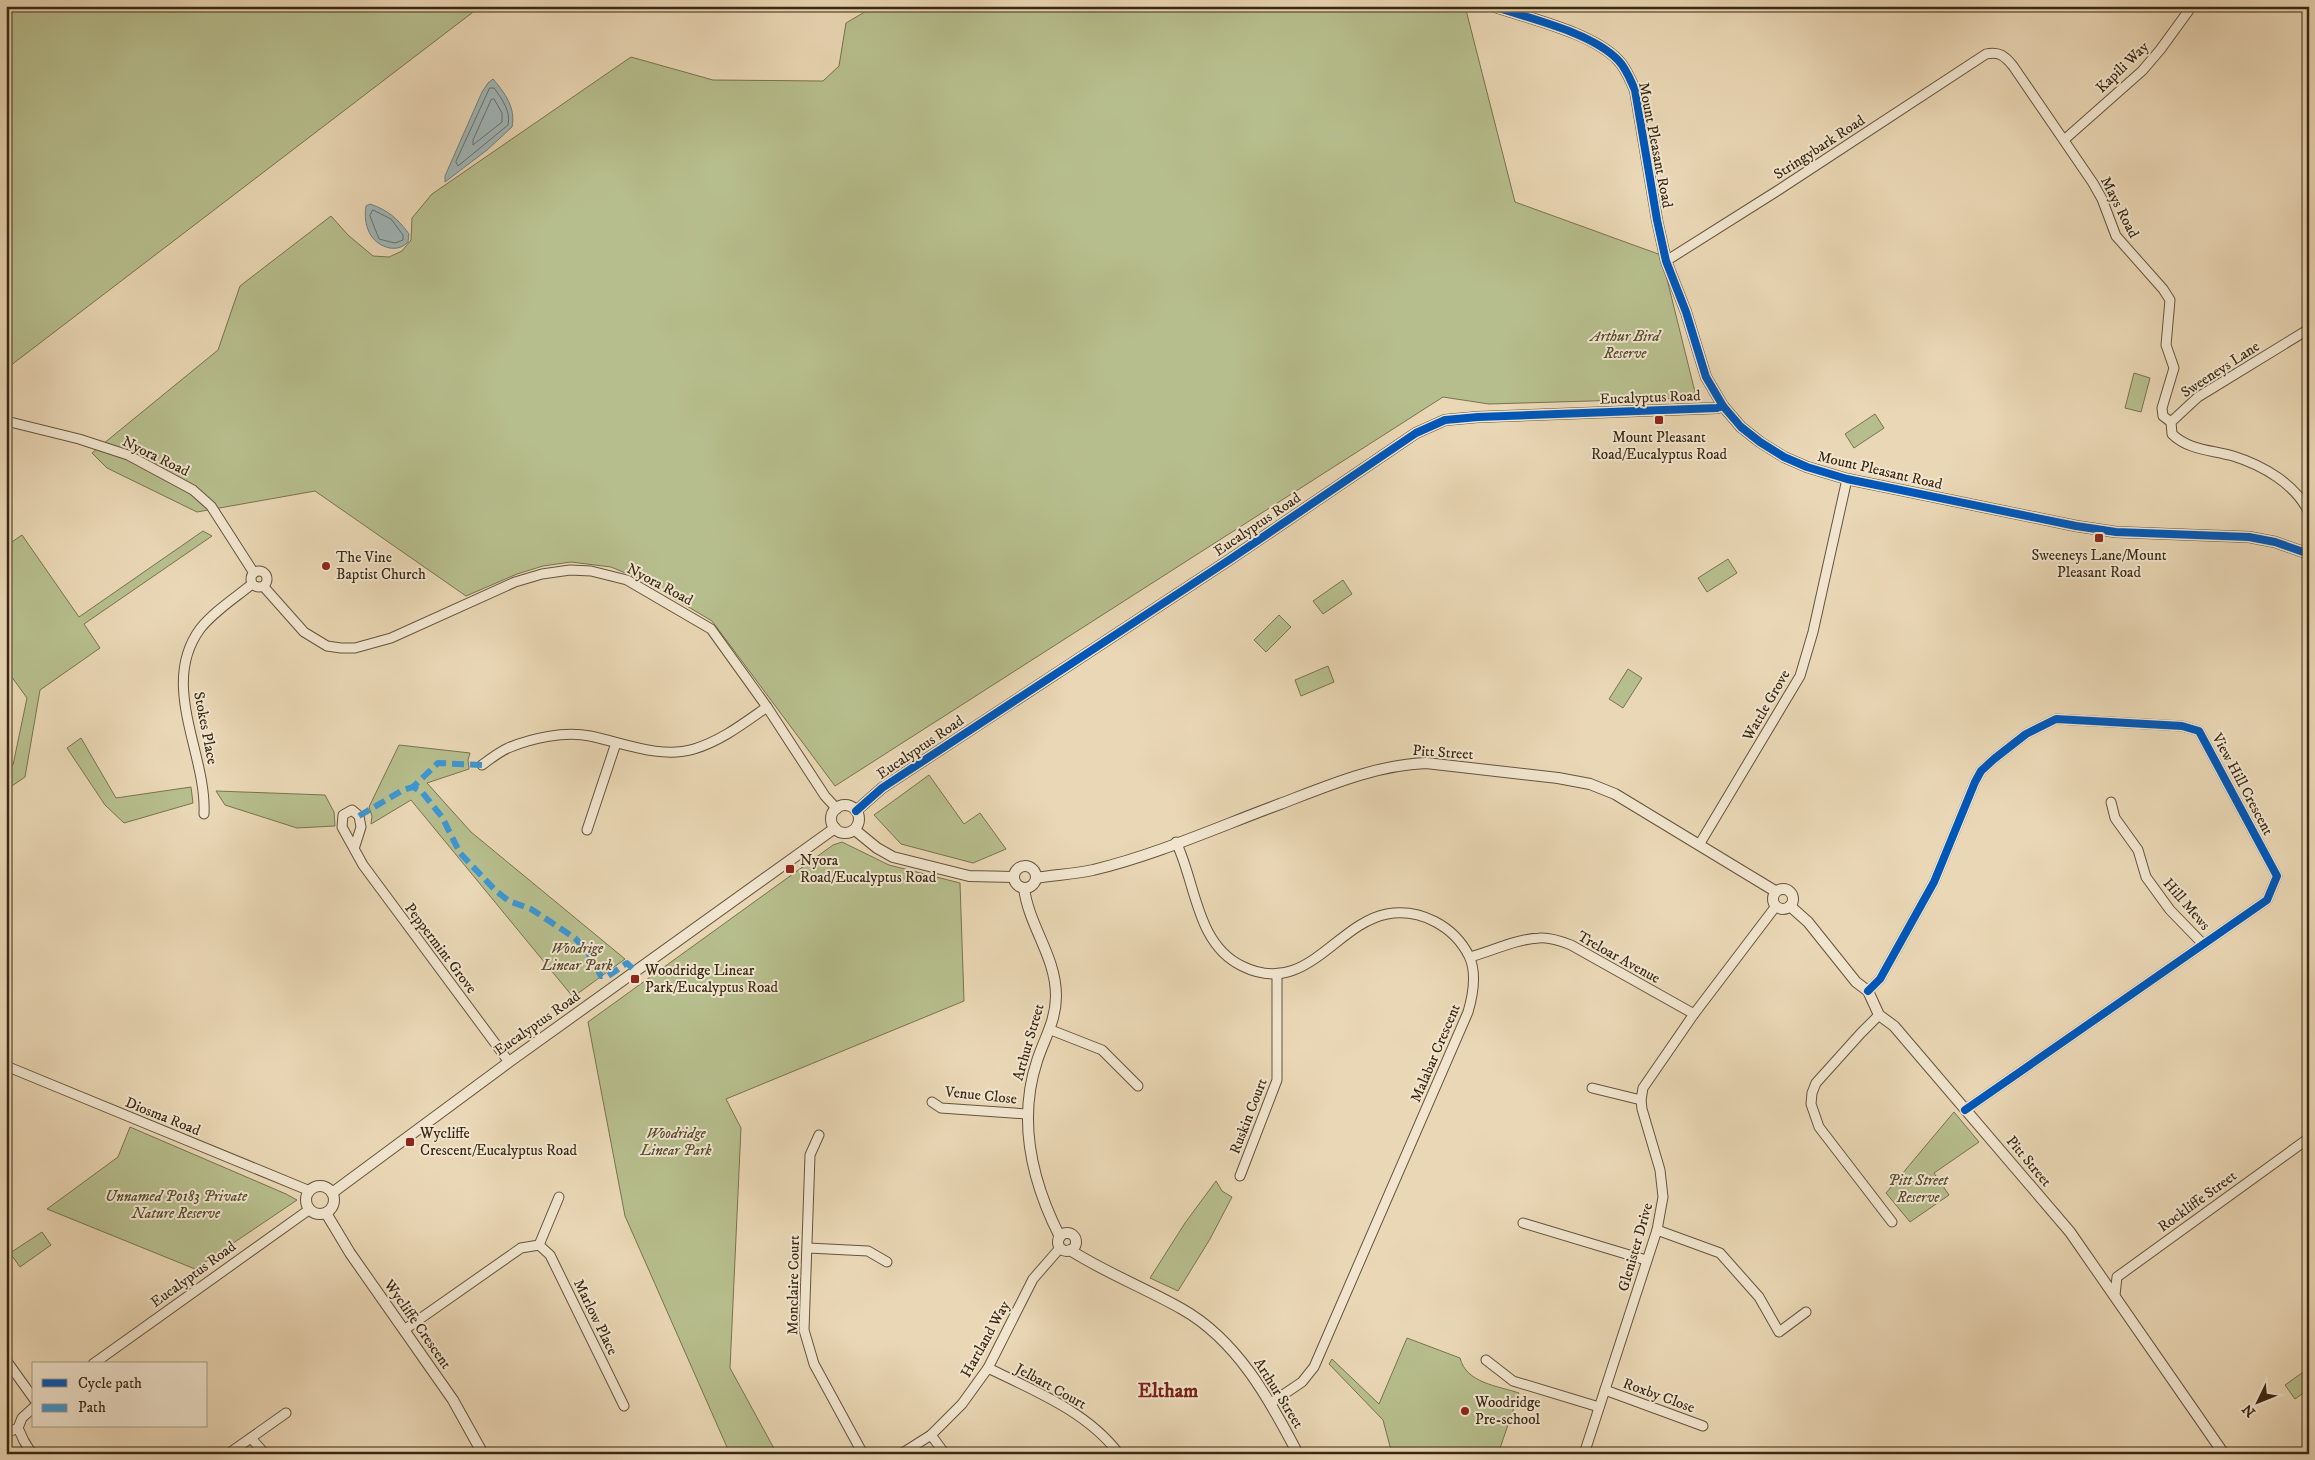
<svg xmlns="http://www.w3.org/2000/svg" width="2315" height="1460" viewBox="0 0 2315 1460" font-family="'IM FELL DW Pica',serif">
<rect width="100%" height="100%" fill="#ead7b5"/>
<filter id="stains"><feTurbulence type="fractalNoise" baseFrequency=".004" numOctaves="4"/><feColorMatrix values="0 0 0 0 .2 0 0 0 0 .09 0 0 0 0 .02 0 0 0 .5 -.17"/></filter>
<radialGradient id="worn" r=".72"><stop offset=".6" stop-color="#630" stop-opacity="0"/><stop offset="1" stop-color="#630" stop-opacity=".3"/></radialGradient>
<g fill="#b7be8d" stroke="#787350">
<polygon points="6,6 481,6 6,369"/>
<polygon points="875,6 1465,6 1515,202 1661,255 1695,392 1691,398 1489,404 1443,397 835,786 712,621 645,581 611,567 571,562 543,566 517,574 466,596 315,491 197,512 107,468 92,453 218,350 240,286 331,216 348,235 373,256 389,257 402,251 411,240 412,218 432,194 631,57 713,80 823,81 839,66 846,23"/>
<polygon points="2134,373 2150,378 2141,412 2125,408"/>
<polygon points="1875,414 1884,428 1854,448 1845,434"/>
<polygon points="203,531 212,536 84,624 100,648 40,690 25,777 6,790 6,770 13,765 27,698 6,669 6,546 22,535 79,617"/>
<polygon points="1728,559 1737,573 1707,592 1698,578"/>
<polygon points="1343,580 1352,594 1323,614 1313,601"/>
<polygon points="1279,615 1291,627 1266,652 1254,640"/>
<polygon points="1328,666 1334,682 1301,696 1295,680"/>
<polygon points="1628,669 1642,678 1623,708 1609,699"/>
<polygon points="81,738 116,798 191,787 193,803 124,823 105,805 67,748"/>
<polygon points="399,745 470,753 468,760 469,769 427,783 471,832 625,959 573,997 411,800 371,824 372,816 369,807"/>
<polygon points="929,775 964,824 980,813 1006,849 973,863 901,844 874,815"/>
<polygon points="216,791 325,795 334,812 335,826 297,828 225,805"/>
<polygon points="842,842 889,865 960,883 964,1001 726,1099 741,1128 730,1368 777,1454 730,1454 625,1216 588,1022 833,845"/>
<polygon points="1954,1112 1979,1142 1934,1173 1949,1195 1910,1222 1886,1193"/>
<polygon points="130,1127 286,1194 297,1200 195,1269 47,1209 118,1157"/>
<polygon points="1216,1181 1222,1191 1232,1197 1210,1239 1178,1291 1150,1278 1185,1223"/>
<polygon points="42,1232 51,1245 20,1267 10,1253"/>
<path d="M1407 1338 1460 1358C1466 1383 1498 1386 1519 1393L1498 1454H1392L1383 1420 1329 1364 1332 1359 1379 1404Z"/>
<polygon points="2309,1368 2309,1389 2295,1399 2285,1385"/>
</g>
<g fill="#9eb6b9" stroke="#767d77">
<path d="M493 79C505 93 516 108 512 127L487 150 445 182V176L482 92 488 83Z"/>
<path d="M370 204C388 210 398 219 409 234L408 242C403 247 398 249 390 248 370 244 363 225 366 206Z"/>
</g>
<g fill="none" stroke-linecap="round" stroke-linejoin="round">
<g stroke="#6c6f66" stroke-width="1">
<path d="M490 88H494C502 99 511 111 508 125L458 166 456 162Z"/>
<polygon points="494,99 502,113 502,122 473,145 473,140 491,100"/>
<polygon points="373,210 391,219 403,235 403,240 395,243 379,239 370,216"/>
</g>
<defs>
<g id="minor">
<polyline points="2064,140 2142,71 2160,50 2192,6"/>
<path d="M1666 261 1777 191 1986 54C1999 51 2005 56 2013 66L2093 183 2102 199 2116 236 2163 289 2170 300 2166 345 2174 368 2162 408 2163 416 2171 422"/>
<path d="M2309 329 2198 397 2171 422 2172 434C2188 450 2212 450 2233 456 2262 465 2296 484 2309 513"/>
<polyline points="6,421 79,439 128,455 193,490 211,506 254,573"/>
<circle cx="259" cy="579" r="8"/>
<polyline points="264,587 304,632 327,646 341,648 355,648 391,638 515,582 542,574 570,570 591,571 627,580 711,629 767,707 825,796 837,809"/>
<path d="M482 765C490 759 499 752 508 748 532 738 564 731 590 736 624 743 660 759 694 749 721 741 744 723 767 707"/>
<polyline points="2111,802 2115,818 2138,850 2146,877 2170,910 2203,944"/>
<path d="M204 814C207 754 159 685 200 629 213 612 235 598 252 584"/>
<polyline points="587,830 616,743"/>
<path d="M1176 842C1196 883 1196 944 1242 966 1306 998 1335 924 1387 914 1420 908 1454 926 1469 956 1477 973 1473 995 1468 1012L1314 1367 1302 1382 1271 1403"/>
<polyline points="1699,845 1800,676 1813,632 1847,479"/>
<polyline points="354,849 361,827 359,816 352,810 343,815 342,827 363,865 509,1062"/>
<path d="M1470 957C1492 951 1516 939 1539 938 1550 937 1561 941 1571 945L1694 1014"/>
<polyline points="1868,991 1880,979 1934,882 1975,782 1981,771 1994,759 2026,734 2056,719 2182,726 2199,731 2277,876 2267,900 1965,1110"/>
<polyline points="1879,1015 1861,1033 1816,1083 1812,1093 1811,1104 1819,1127 1892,1222"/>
<polyline points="1051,1030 1102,1050 1138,1086"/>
<polyline points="6,1066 310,1191"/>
<polyline points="1592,1088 1641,1100"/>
<polyline points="932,1102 941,1108 1027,1114"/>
<polyline points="819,1135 810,1155 804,1330 814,1364 863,1454"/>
<polyline points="1240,1176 1277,1080 1277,975"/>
<polyline points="1523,1223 1646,1260"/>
<polyline points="1657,1230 1720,1253 1759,1297 1779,1332 1806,1312"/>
<polyline points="539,1245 559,1197"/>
<polyline points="808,1248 868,1251 887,1262"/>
<polyline points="2115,1295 2117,1277 2309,1138"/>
<polyline points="404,1330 521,1248 539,1245 550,1255 624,1406"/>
<polyline points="6,1360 34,1399"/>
<polyline points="1486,1360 1513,1381 1599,1407"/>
<polyline points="93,1364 310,1209"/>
<path d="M988 1368C1033 1390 1088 1412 1119 1454"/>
<polyline points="1605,1390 1703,1426"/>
<polyline points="18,1428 24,1441 32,1454"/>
<polyline points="6,1433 18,1428 22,1418 34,1407"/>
<polyline points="931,1435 945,1454"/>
<polyline points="251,1438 265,1454"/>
<polyline points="228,1454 286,1413"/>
<polyline points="901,1454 931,1435 962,1404 988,1368 1033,1279 1060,1248"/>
<polyline points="1584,1454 1657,1230 1663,1197 1660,1170 1642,1109 1641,1100 1643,1088 1694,1014 1776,906"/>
</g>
<g id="tertiary">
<path d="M1493 6C1530 19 1591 32 1618 60 1626 68 1630 79 1635 90L1657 220 1666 261 1686 312 1706 377 1723 406 1741 427 1760 442 1784 457 1807 467 1847 479 2076 526 2116 532 2249 537 2275 542 2309 554"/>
<circle cx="845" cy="819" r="14"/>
<polyline points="856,811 882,788 1229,560 1416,433 1445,420 1478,417 1717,408 1723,406"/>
<polyline points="855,830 877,848 893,857 969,876 1014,877"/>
<circle cx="1025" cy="877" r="11"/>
<path d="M1036 878C1055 875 1074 874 1093 870 1156 855 1218 827 1280 804 1327 786 1375 765 1426 763L1558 778 1590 784 1615 794 1775 891"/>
<path d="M1024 888C1029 927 1056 956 1056 996 1056 1021 1044 1039 1037 1061 1017 1122 1032 1182 1060 1237"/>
<circle cx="1783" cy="899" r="10"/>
<polyline points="1790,906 1808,922 1856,982 1868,991 1879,1015 1894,1026 2070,1232 2224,1454"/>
<circle cx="320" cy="1200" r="14"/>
<polyline points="332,1193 509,1062 835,828"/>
<polyline points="326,1213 350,1253 453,1400 483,1454"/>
<circle cx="1067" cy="1242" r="9"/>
<path d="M1070 1250C1106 1273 1145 1288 1182 1309 1237 1340 1270 1400 1298 1454"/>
</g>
</defs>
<use href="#minor" stroke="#65543c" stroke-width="11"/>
<use href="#tertiary" stroke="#65543c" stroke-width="12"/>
<use href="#minor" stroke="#f1e5cf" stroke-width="9"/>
<use href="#tertiary" stroke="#f1e5cf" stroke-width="10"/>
<g stroke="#3e96d3" stroke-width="6" stroke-dasharray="12 6" stroke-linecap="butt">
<polyline points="482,765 438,763 413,787 422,792 442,817 460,853 496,891 509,901 531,909 575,938 587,951 601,976 608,976 627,963 635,971"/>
<polyline points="359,816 403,790 413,787"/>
</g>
<defs>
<g id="cycleway">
<path d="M1493 6C1530 19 1591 32 1618 60 1626 68 1630 79 1635 90L1657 220 1666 261 1686 312 1706 377 1723 406 1741 427 1760 442 1784 457 1807 467 1847 479 2076 526 2116 532 2249 537 2275 542 2309 554"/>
<polyline points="856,811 882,788 1229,560 1416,433 1445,420 1478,417 1717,408 1723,406"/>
<polyline points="1868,991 1880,979 1934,882 1975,782 1981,771 1994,759 2026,734 2056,719 2182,726 2199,731 2277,876 2267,900 1965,1110"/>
</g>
</defs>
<use href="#cycleway" stroke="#f1e5cf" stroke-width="11"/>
<use href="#cycleway" stroke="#0057b8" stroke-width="8"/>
</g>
<g fill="#8f2418" stroke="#f1e5cf" stroke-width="2">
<rect x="1654" y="415" width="10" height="10" rx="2.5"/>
<rect x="2094" y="533" width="10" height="10" rx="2.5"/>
<circle cx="326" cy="566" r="5"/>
<rect x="785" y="864" width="10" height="10" rx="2.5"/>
<rect x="630" y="974" width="10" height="10" rx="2.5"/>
<rect x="405" y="1137" width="10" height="10" rx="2.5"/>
<circle cx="1465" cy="1411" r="5"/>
</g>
<g text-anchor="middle" stroke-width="4" stroke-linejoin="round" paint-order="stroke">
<g font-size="15" fill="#392813" stroke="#f1e5cf">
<text transform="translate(2122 67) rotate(-44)" y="5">Kapili Way</text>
<text transform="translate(1656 145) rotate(79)" y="5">Mount Pleasant Road</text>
<text transform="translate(1819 147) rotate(-33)" y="5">Stringybark Road</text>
<text transform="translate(2120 207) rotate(63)" y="5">Mays Road</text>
<text transform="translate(2220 369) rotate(-33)" y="5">Sweeneys Lane</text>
<text transform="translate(1650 397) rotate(-2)" y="5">Eucalyptus Road</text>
<text transform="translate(156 456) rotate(26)" y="5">Nyora Road</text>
<text transform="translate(1880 470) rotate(13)" y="5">Mount Pleasant Road</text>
<text transform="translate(1257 524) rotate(-34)" y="5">Eucalyptus Road</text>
<text transform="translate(660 584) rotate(28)" y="5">Nyora Road</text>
<text transform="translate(1766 705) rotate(-60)" y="5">Wattle Grove</text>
<text transform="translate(206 728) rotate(79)" y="5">Stokes Place</text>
<text transform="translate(920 747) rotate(-34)" y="5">Eucalyptus Road</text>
<text transform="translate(1443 752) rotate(4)" y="5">Pitt Street</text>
<text transform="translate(2243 784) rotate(62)" y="5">View Hill Crescent</text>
<text transform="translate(2187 904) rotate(49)" y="5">Hill Mews</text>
<text transform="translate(441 948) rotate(53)" y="5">Peppermint Grove</text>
<text transform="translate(1619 957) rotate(29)" y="5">Treloar Avenue</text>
<text transform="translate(537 1023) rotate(-35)" y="5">Eucalyptus Road</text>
<text transform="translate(1028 1042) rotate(-74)" y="5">Arthur Street</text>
<text transform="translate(1435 1053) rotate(-67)" y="5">Malabar Crescent</text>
<text transform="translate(981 1095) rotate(6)" y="5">Venue Close</text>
<text transform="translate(163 1116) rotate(22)" y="5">Diosma Road</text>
<text transform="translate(1248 1116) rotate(-69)" y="5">Ruskin Court</text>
<text transform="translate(2029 1161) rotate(50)" y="5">Pitt Street</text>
<text transform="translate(2197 1201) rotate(-36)" y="5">Rockliffe Street</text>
<text transform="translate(1635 1247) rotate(-74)" y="5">Glenister Drive</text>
<text transform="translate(193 1274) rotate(-36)" y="5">Eucalyptus Road</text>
<text transform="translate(793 1285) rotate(-89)" y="5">Monclaire Court</text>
<text transform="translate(596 1317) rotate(64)" y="5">Marlow Place</text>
<text transform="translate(418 1324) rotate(55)" y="5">Wycliffe Crescent</text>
<text transform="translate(985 1339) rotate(-61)" y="5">Hartland Way</text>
<text transform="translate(1051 1386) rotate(29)" y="5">Jelbart Court</text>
<text transform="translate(1279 1393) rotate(58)" y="5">Arthur Street</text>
<text transform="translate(1659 1395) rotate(20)" y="5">Roxby Close</text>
</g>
<g font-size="15" font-style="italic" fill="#584e32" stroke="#f1e5cf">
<text x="1625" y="341">Arthur Bird<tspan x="1625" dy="17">Reserve</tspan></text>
<text x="577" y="953">Woodrige<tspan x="577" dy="17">Linear Park</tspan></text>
<text x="676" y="1138">Woodridge<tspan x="676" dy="17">Linear Park</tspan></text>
<text x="1918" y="1185">Pitt Street<tspan x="1918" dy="17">Reserve</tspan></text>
<text x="176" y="1201">Unnamed P0183 Private<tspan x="176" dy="17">Nature Reserve</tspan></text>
</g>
<g font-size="15" fill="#392813" stroke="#f1e5cf" text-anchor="start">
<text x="1659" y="442" text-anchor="middle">Mount Pleasant<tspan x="1659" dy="17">Road/Eucalyptus Road</tspan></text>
<text x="2099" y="560" text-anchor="middle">Sweeneys Lane/Mount<tspan x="2099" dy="17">Pleasant Road</tspan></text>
<text x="336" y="562">The Vine<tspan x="336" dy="17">Baptist Church</tspan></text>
<text x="800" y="865">Nyora<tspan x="800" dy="17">Road/Eucalyptus Road</tspan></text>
<text x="645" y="975">Woodridge Linear<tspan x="645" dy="17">Park/Eucalyptus Road</tspan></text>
<text x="420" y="1138">Wycliffe<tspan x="420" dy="17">Crescent/Eucalyptus Road</tspan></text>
<text x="1475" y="1407">Woodridge<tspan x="1475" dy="17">Pre-school</tspan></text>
</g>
<g font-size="20" font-weight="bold" fill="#7a1f14" stroke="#f1e5cf">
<text x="1168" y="1397">Eltham</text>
</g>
</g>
<rect width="2315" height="1460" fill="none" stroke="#ead7b5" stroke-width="25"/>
<rect x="8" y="8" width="2300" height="1445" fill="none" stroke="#392813" stroke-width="2.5"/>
<rect x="12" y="12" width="2290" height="1435" fill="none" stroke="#392813"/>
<rect x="32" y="1362" width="175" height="65" fill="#f1e5cf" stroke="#a79984"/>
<rect x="42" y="1379" width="25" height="8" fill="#0057b8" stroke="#a79984"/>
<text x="78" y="1388" font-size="15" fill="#392813">Cycle path</text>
<rect x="42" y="1404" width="25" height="8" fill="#3e96d3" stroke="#a79984"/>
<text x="78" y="1412" font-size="15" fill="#392813">Path</text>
<g transform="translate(2258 1402) rotate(227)" stroke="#f1e5cf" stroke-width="4" paint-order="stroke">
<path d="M0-4L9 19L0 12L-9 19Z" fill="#392813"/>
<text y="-8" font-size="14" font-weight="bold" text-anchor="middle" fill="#392813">N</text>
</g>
<rect width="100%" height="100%" filter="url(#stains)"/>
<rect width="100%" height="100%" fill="url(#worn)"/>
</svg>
